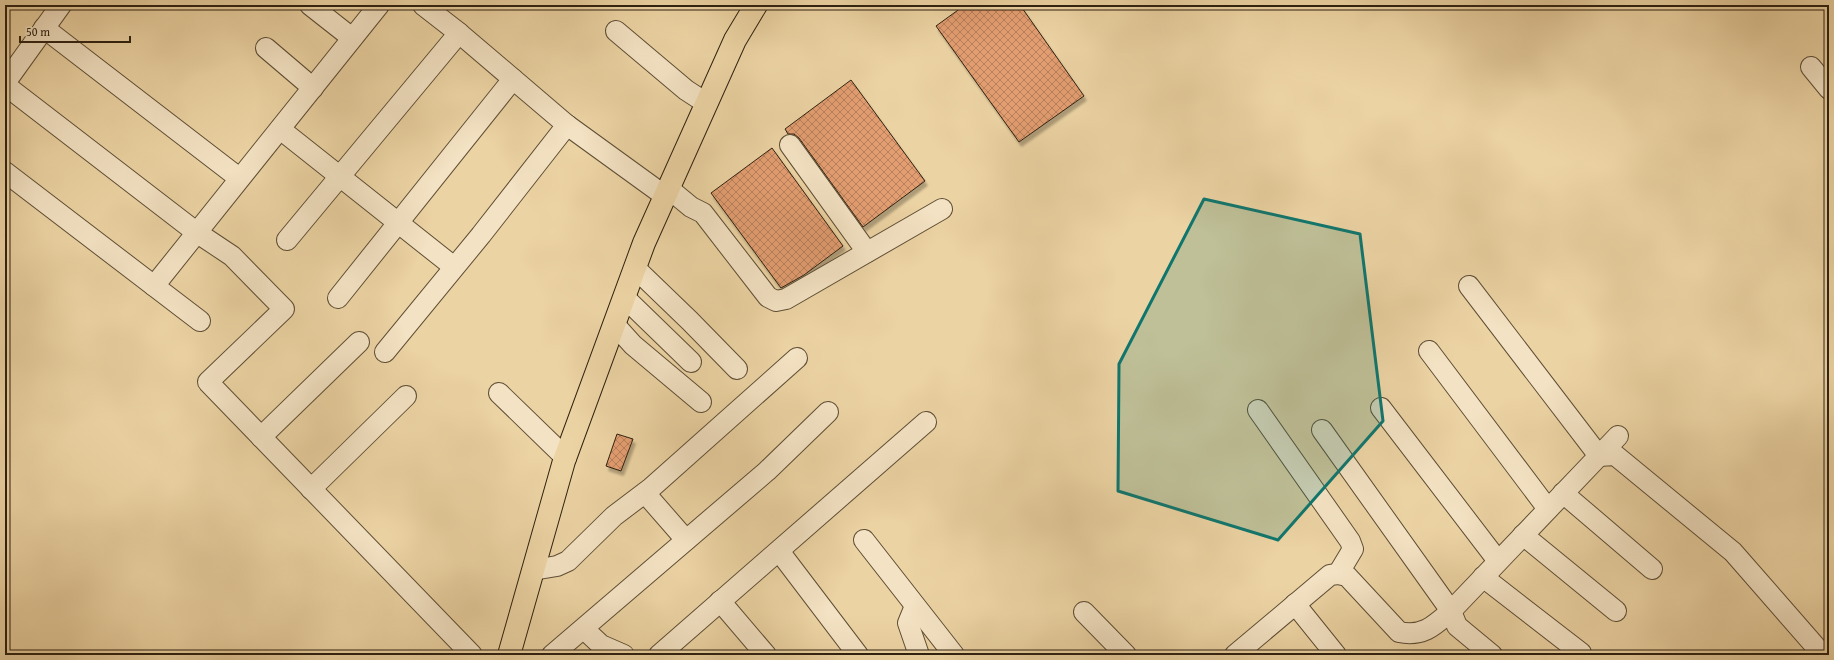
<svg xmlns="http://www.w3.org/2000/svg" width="1834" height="660" viewBox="0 0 1834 660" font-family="'Gentium Book Plus',serif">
<defs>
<pattern id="building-cross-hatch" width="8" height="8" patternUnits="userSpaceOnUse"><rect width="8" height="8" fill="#e29d70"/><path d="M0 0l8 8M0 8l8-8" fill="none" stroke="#b8805b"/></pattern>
<filter id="shadow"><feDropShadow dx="2.5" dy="4.5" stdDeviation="1" flood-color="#0004"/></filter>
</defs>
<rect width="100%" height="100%" fill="#ecd3a3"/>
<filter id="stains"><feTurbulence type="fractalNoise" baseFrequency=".005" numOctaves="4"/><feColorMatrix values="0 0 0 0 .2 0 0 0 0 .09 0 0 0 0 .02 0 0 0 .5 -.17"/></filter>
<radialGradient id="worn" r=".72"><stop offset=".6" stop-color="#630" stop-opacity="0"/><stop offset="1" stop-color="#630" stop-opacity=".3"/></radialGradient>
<g fill="url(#building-cross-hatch)" stroke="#2e2111" filter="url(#shadow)">
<polygon points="965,5 1020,5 1084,96 1019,142 936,26"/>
<polygon points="851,80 925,181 863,227 799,138 794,134 788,134 785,129"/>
<polygon points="772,148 843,246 804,275 781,288 711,193"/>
<polygon points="617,434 633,439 621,471 606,466"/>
</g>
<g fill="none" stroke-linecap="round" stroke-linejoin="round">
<defs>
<g id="minor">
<polyline points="310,5 352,38"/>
<polyline points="423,5 459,33 567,125 665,196"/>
<polyline points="44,28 239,178"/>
<polyline points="616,31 686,90 706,103"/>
<polyline points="266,48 313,88"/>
<polyline points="1811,67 1829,89"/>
<polyline points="5,83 61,5"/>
<polyline points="5,85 196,232 232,256 284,309 208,382 472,655"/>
<polyline points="280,129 454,267"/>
<polyline points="790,145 867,252"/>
<polyline points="5,172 200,321"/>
<polyline points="668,188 691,207 703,213 768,297 776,301 786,299 942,209"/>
<polyline points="287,240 459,33"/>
<polyline points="635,268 690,321 737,369"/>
<polyline points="154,286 379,5"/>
<polyline points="1469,286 1599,456 1615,455 1733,552 1823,655"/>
<polyline points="624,297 691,362"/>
<polyline points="338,298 513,79"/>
<polyline points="614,324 633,345 701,402"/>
<polyline points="1429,351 1548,509"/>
<polyline points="385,352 481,235 567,125"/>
<polyline points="499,393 566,458"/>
<polyline points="1381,408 1498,561"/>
<polyline points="1258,410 1350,541 1353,549 1338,574"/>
<polyline points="1322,430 1451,611 1457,626 1492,655"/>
<polyline points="261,437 359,342"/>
<polyline points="311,489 406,396"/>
<polyline points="645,493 686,540"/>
<polyline points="1563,493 1652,569"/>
<polyline points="1523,535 1616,611"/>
<polyline points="864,540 954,655"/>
<polyline points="779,551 858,655"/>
<polyline points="533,570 557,566 568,561 614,516 651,488 797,358"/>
<polyline points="1483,577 1581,653"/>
<polyline points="720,601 766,655"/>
<polyline points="1295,604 1336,655"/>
<polyline points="915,606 908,623 919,655"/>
<polyline points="1084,612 1126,655"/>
<polyline points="584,629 601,645 624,655"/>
<polyline points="552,655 767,471 828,412"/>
<polyline points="659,655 926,422"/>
<path d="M1235 655 1330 575 1338 574 1347 576 1399 632C1423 637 1434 626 1451 611L1618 436"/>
</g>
<polyline id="major" points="509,655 564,461 644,243 735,40 756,5"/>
</defs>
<use href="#minor" stroke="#5e4e36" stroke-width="22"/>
<use href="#major" stroke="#2e2111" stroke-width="24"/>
<use href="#minor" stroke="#f3e2c3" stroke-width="20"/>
<use href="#major" stroke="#ecd3a3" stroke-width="22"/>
</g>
<path fill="#0f766e" fill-opacity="0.2" stroke="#0f766e" stroke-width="3" stroke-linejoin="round" d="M1204 199 1360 234 1383 421 1278 540 1118 491 1119 364Z"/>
<rect width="1834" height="660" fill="none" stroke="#ecd3a3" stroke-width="20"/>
<rect x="6" y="6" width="1822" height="648" fill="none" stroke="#2e2111" stroke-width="2"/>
<rect x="10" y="10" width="1814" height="640" fill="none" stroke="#2e2111"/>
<path d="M20 36v6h110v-6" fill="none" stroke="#2e2111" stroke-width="2"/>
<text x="26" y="36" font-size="12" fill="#2e2111" stroke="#f3e2c3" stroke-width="3" paint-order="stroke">50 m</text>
<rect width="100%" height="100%" filter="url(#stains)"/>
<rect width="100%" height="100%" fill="url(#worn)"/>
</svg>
